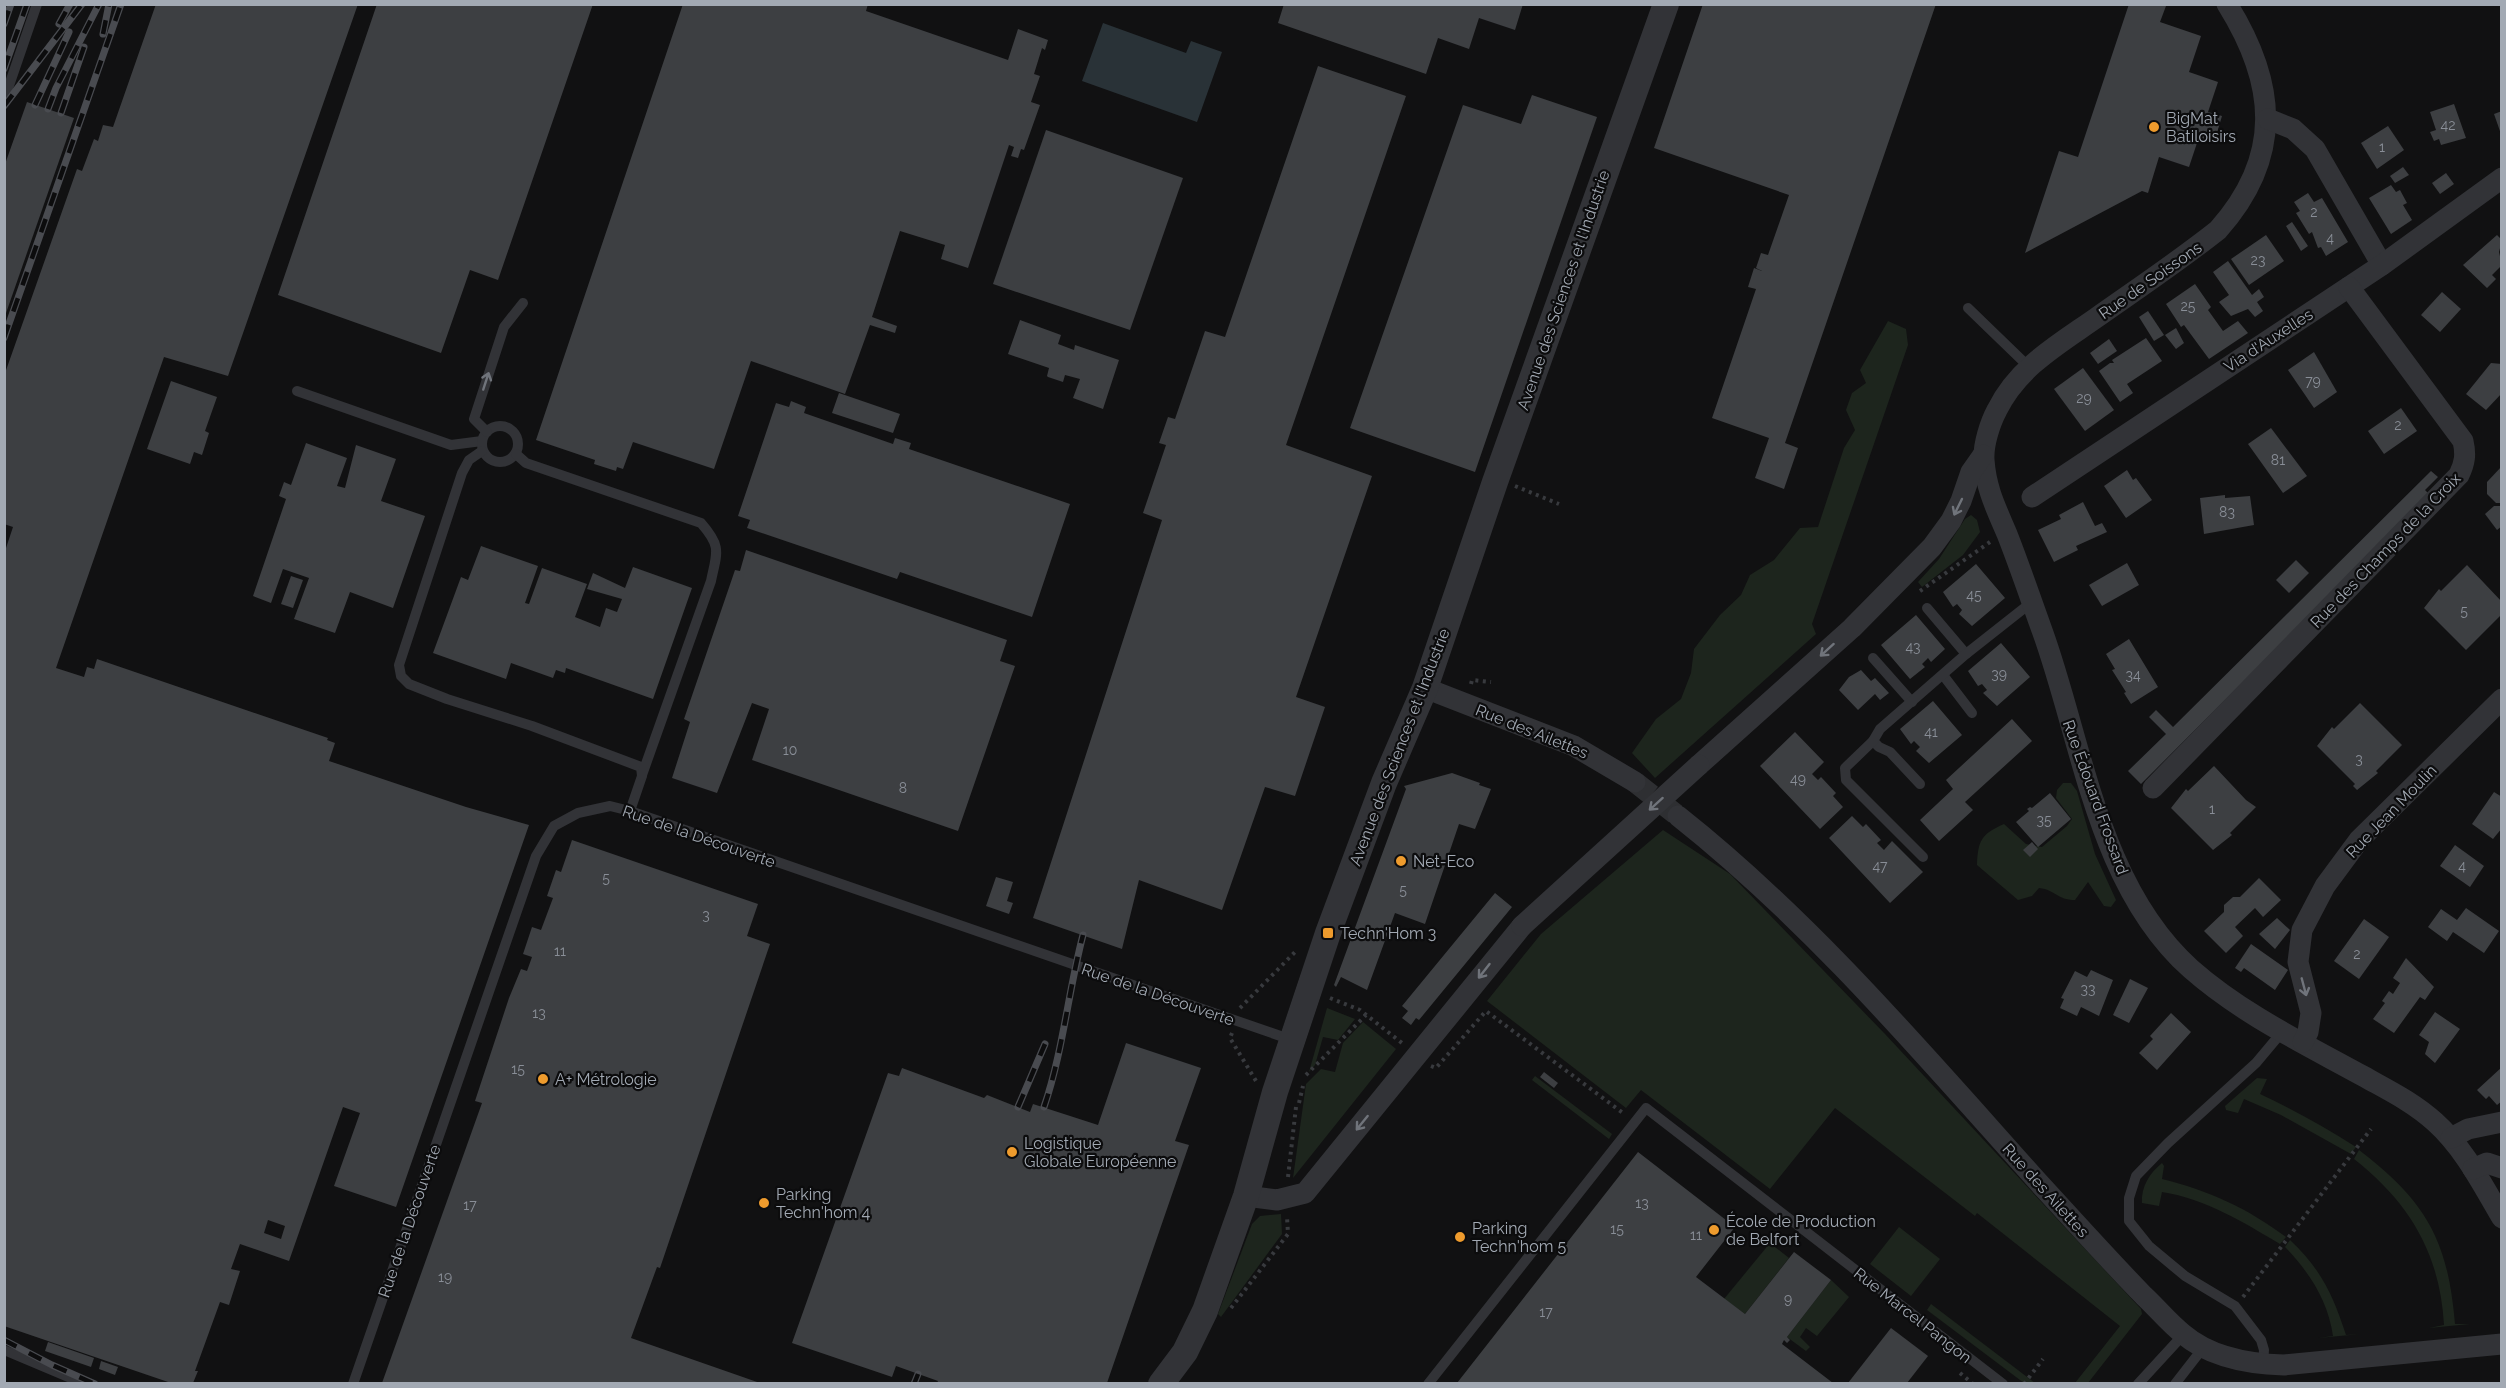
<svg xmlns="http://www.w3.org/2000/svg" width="2506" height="1388" viewBox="0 0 2506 1388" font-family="Raleway,sans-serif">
<rect width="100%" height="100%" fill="#111112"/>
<g fill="#1d251d">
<polygon points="1888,321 1906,329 1908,345 1812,624 1816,634 1655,778 1632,753 1656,719 1681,699 1691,673 1694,649 1720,615 1741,595 1750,575 1774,560 1800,528 1818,527 1844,448 1855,430 1846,410 1852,393 1866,383 1860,370"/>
<polygon points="1971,515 1977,520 1980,532 1963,555 1922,587 1918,582 1939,559 1965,519"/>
<path d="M2063 783H2071L2077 791 2095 854 2116 900 2111 907 2104 906 2088 882 2075 900C2057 900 2056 890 2039 888L2032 896 2018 900 1977 865C1978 841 1981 834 2004 824L2026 844 2042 847 2067 826 2072 819 2056 798 2057 790Z"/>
<polygon points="1663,830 1730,874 1885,1034 2141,1309 2142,1314 2088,1383 2075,1383 2120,1326 1977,1213 1975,1216 1835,1108 1770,1189 1641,1090 1626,1108 1487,1001 1541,934"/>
<polygon points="1327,1008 1355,1019 1338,1040 1323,1037 1315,1065 1309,1072"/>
<polygon points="1363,1022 1396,1049 1293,1178 1306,1084 1321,1069 1335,1072 1343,1043"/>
<polygon points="1535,1076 1612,1134 1609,1139 1532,1080"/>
<path d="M2257 1078 2267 1079 2260 1094C2294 1110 2325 1127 2356 1147L2351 1154 2281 1115 2244 1099 2238 1113 2226 1110 2225 1106Z"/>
<path d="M2359 1150C2426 1201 2448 1240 2455 1324H2470L2429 1328 2444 1325C2440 1254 2410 1203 2354 1159Z"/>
<path d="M2162 1163 2164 1166 2162 1179C2210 1191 2247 1208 2286 1237L2280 1244C2243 1222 2206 1199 2162 1192L2159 1206 2142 1203C2141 1186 2150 1173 2162 1163Z"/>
<polygon points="1281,1214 1282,1234 1221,1317 1218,1314 1252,1224 1260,1216"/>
<polygon points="1899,1227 1940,1259 1911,1296 1870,1264"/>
<path d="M2290 1240C2321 1269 2333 1295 2346 1335L2361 1334 2318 1338 2333 1336C2328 1301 2310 1273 2285 1247Z"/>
<polygon points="1770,1243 1789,1258 1745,1314 1724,1299"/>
<polygon points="1831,1280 1849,1297 1817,1336 1806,1328 1800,1337 1810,1347 1806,1351 1787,1337"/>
<polygon points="1931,1304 2035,1383 2024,1383 1927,1310"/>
</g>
<polygon fill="#293237" points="1103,23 1186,53 1191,41 1222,52 1197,122 1082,81"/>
<g fill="#3d3f42" fill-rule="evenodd">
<path d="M156 4H358L228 376 164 357 56 668 84 677 87 667 94 669 97 659 328 738 327 740 335 743 329 761 466 807 529 825 396 1207 334 1186 360 1113 343 1107 289 1261 240 1244 231 1269 240 1271 229 1305 220 1302 195 1371H198L193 1383H171L4 1326V554L13 527 4 524V376L77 169 82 171 94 139 98 141 103 125 113 127ZM268 1220 285 1226 281 1239 264 1233Z"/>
<polygon points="377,4 593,4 498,280 470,270 441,353 278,295"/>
<polygon points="683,4 868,4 866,11 1008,60 1018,29 1048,40 1045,50 1042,48 1034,74 1040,76 1031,102 1040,105 1024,150 1021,149 1018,158 1011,156 1014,147 1009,145 968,268 941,259 945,245 900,231 872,317 897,326 895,333 870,325 845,394 751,361 714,469 633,442 623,469 617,467 616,471 594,464 595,460 536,440"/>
<polygon points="1284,4 1523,4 1515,30 1479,18 1469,49 1438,38 1426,74 1278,23"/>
<polygon points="1703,4 1936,4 1785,443 1798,448 1784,489 1755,478 1769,438 1712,418 1756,289 1748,287 1754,268 1762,271 1756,268 1761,253 1768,255 1789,195 1654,148"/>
<polygon points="2129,4 2166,6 2160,22 2201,36 2189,72 2218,82 2208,112 2222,116 2214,143 2199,137 2189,167 2159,157 2148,193 2142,191 2025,253 2059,151 2078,157"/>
<polygon points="1318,66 1406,96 1286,445 1372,476 1296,697 1325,707 1295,796 1265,787 1222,910 1139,880 1122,949 1033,918 1162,520 1143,513 1166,445 1159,443 1168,417 1175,419 1205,331 1225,337"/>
<polygon points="1532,95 1597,117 1475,472 1350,428 1463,105 1521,124"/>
<polygon points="27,102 74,118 5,316 4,167"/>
<polygon points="2454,104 2466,138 2441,145 2439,139 2434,141 2430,132 2436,130 2430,112"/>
<polygon points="2502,111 2502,134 2501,134 2494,114"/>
<polygon points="2388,126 2404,150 2377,169 2361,143"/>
<polygon points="1046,130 1183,178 1130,330 993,284"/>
<polygon points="2403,167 2409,175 2395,183 2390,176"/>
<polygon points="2446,173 2454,184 2440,194 2432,183"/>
<polygon points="2391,185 2396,192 2400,190 2407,203 2403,205 2412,220 2391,234 2369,198"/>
<polygon points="2308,193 2314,202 2322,198 2348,242 2326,256 2321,247 2318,248 2312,232 2309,234 2296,213 2300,211 2294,202"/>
<polygon points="2292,222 2308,246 2301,251 2286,226"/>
<polygon points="2266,235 2284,261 2249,285 2231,259"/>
<polygon points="2497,235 2502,240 2499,252 2502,265 2492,275 2496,279 2487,288 2463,265"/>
<polygon points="2228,261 2252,295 2259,289 2264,297 2257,302 2263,311 2255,317 2248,309 2231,316 2219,302 2229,295 2213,272"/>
<polygon points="2195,284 2211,307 2208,310 2223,331 2238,321 2248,333 2209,359 2184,325 2181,327 2166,304"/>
<polygon points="2442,292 2461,309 2440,332 2421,315"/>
<polygon points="2148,311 2164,335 2154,341 2139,317"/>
<polygon points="1020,320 1061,335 1058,344 1074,350 1075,345 1119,360 1103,409 1073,398 1080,379 1065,375 1063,382 1048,377 1047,376 1049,368 1008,354"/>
<polygon points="2176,328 2184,343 2176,349 2165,335"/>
<polygon points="2146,338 2162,361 2127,384 2133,393 2120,402 2099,371 2110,363 2114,363 2112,360"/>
<polygon points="2109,339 2117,351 2098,364 2090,353"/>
<polygon points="2314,352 2337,392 2314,408 2288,370"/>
<polygon points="2491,363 2502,364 2502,393 2486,410 2466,394"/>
<polygon points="2083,368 2114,410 2085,431 2054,389"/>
<polygon points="171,381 217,397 205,431 209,433 202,455 194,452 190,464 147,449"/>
<polygon points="839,393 900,414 893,433 832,413"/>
<polygon points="791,401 806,407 804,413 893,444 895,438 911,443 909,449 1070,504 1032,617 900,572 897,579 747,528 750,520 738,516 776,403 789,407"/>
<polygon points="2401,408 2417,431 2384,454 2368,431"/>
<polygon points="2271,428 2307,476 2283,493 2248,444"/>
<polygon points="306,443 347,458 337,486 345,488 356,445 396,459 381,501 425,516 393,608 350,592 335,633 294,619 309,578 283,569 271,603 253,596 286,499 279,496 284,482 291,485"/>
<polygon points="2502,466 2502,503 2496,503 2487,494 2487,482"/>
<polygon points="2127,470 2133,480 2136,478 2152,500 2126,518 2104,486"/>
<polygon points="2431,471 2438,477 2425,490 2430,495 2141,784 2128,771 2166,734 2149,717 2156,710 2173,727"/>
<polygon points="2225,495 2225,498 2250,496 2254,525 2204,534 2200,498"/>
<polygon points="2083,502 2095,526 2102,523 2107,532 2076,546 2078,550 2054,562 2038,530 2061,519 2059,515"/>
<polygon points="2494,506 2502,506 2502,526 2497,530 2485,514"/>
<polygon points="481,546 538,566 525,603 529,604 542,568 587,584 575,617 600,627 606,608 617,612 622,599 587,589 593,573 625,588 633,567 692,588 653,699 566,668 565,673 556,670 553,678 511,663 506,679 433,653 461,577 468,580"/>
<polygon points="746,550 1007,640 1000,661 1015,666 958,831 752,760 769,709 752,703 717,793 672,778 690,722 684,719 735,570 740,571"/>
<polygon points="2296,560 2309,573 2289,593 2276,580"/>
<polygon points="2127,563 2139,585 2102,606 2089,585"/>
<polygon points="1976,564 2005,598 1972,626 1959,614 1962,610 1957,604 1953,607 1943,592"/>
<polygon points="2467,565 2502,602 2502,614 2466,650 2424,608 2439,589 2441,591"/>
<polygon points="291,576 303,580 293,608 281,604"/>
<polygon points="1916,615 1945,649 1931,662 1928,658 1922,664 1925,667 1910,679 1881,645"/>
<polygon points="2129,639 2158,687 2131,704 2124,693 2126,692 2112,670 2115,669 2106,654"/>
<polygon points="2001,643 2030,677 1997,706 1983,693 1987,690 1982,684 1978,686 1968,671"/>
<polygon points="1861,670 1871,681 1875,678 1889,693 1880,700 1875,694 1858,710 1839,690 1849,677"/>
<polygon points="1933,701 1962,735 1929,763 1916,751 1920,747 1914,741 1911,744 1900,729"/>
<polygon points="2360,703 2402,745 2376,771 2378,773 2357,790 2353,786 2355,784 2317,746 2332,727 2334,729"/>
<polygon points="2012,719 2032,741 1965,802 1973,810 1939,841 1920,820 1953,789 1946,780"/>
<polygon points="1795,732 1824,762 1812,774 1818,780 1821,777 1836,793 1833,796 1843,807 1820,829 1760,766"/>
<polygon points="2214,766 2246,800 2256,807 2230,833 2232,835 2213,850 2171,808 2186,789 2188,791"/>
<polygon points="1452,773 1480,783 1479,785 1491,789 1475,829 1459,824 1425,924 1395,913 1367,990 1341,977 1336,987 1334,985 1406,789 1404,786"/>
<polygon points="2494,792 2502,797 2502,828 2493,839 2472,824"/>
<polygon points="2050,793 2071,819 2038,847 2016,822 2029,811 2027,809 2030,807 2032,808"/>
<polygon points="1852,816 1863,827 1866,824 1881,840 1877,843 1884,850 1892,841 1923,872 1890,903 1829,838"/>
<polygon points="572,840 758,904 747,936 770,944 660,1268 657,1267 631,1338 760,1383 382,1383 482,1103 475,1101 509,998 521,969 527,971 532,957 523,954 532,927 541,930 553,898 547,896 556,870 561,872"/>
<polygon points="2032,842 2038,849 2030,857 2023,850"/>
<polygon points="2455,845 2484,866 2470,887 2440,866"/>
<polygon points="996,877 1013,882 1007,901 1013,903 1009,914 986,906"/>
<polygon points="2259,878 2281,900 2263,917 2255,908 2235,927 2243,936 2226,953 2204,931 2224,912 2224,905 2233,897 2240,897"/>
<polygon points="1495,893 1512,907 1419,1020 1416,1018 1411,1025 1402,1018 1408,1011 1402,1006"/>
<polygon points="2466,908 2499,931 2484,953 2453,932 2447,941 2428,927 2441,909 2457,920"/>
<polygon points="2277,918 2290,930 2275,949 2259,934"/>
<polygon points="2364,919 2389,937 2359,979 2334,961"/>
<polygon points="2251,944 2288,970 2275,990 2244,968 2241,972 2235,968"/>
<polygon points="2406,958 2434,987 2425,1000 2420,997 2394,1033 2373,1019 2385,1003 2382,1001 2389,991 2393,994 2400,983 2393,978"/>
<polygon points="2091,970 2113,980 2099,1016 2081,1007 2077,1016 2060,1008 2064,999 2061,998 2075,971 2087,977"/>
<polygon points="2130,979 2148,988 2129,1023 2113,1015"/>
<polygon points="2435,1012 2460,1029 2435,1063 2425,1054 2429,1042 2419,1035"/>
<polygon points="2171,1013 2191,1032 2157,1070 2139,1053 2153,1039 2150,1036"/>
<polygon points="1126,1043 1201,1068 1175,1141 1189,1145 1107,1383 937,1383 938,1381 896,1366 892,1377 792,1343 888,1073 899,1076 902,1068 984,1098 987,1095 1030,1112 1033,1104 1098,1125"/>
<polygon points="2502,1067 2502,1101 2497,1105 2489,1096 2486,1099 2477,1090"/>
<polygon points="1544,1072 1558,1083 1554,1088 1540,1077"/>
<polygon points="1638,1152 1735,1227 1696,1277 1745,1314 1794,1252 1831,1280 1787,1337 1790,1340 1787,1343 1784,1340 1782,1344 1833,1383 1457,1383"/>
<polygon points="1891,1328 1928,1356 1907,1383 1848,1383"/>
<polygon points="48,1342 94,1358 91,1367 45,1351"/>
<polygon points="101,1361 118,1367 115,1375 99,1369"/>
</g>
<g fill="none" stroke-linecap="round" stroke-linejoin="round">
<polyline stroke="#2e2f32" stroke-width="21" stroke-dasharray="21 10" stroke-linecap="butt" points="1635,782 1678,816"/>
<g stroke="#383a3e" stroke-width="4" stroke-dasharray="3 4.5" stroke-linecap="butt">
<polyline points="1515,486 1559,504"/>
<polyline points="1920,591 1990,542"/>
<polyline points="1471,684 1472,680 1491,682"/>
<polyline points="1330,998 1360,1010 1402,1043"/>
<polyline points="1240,1008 1297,950"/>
<polyline points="1232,1033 1230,1038 1256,1081"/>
<polyline points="1431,1066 1436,1068 1486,1011 1623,1113"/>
<polyline points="1306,1075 1366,1015"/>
<polyline points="1299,1103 1303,1086"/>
<polyline points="1288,1177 1296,1107"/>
<polyline points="2243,1297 2371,1129"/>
<polyline points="1231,1308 1288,1234 1287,1217"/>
<polyline points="1960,1373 1973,1384"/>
<polyline points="2024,1384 2043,1359"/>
</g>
<g stroke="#323337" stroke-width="10">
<polyline points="4,100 37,4"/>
<polyline points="1968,308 2029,367"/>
<polyline points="297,391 451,445 482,441"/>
<circle cx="500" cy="444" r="18"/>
<polyline points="487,432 474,419 504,327 523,303"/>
<polyline points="482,451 469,460 462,473 399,665 401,676 409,684 447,699 532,726 641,767 642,776 630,811"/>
<path d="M516 454 526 463 701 523C722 547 717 552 711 581L642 775"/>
<polyline points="1927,608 1966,654"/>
<polyline points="1873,658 1912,702"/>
<polyline points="1943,675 1972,713"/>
<polyline points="1873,741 1879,747 1890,752 1920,784"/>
<polyline points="1923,857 1846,780 1845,768 1873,741 1880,729 1966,654 2032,602"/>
<polyline points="4,1350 85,1384"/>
<polyline points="2263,1364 2264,1350 2261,1340 2235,1306 2185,1276 2149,1246 2129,1221 2129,1198 2136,1176 2168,1143 2256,1063 2282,1032"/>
<polyline points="353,1384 536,856 554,826 578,813 610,806 630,811 1292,1040"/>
<polyline points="1428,1384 1646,1108 2003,1384"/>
<polyline points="2138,1384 2183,1335"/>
<polyline points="2175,1384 2203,1348"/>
</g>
<g stroke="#323337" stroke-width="21">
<path d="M2227 4C2277 84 2283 157 2218 230 2179 261 2137 289 2096 318 2059 344 2018 367 1997 410 1990 423 1983 445 1984 460 1986 489 1996 508 2007 534 2020 567 2031 600 2043 633 2083 745 2098 886 2191 969 2242 1014 2305 1044 2363 1076 2388 1090 2413 1102 2435 1122 2464 1148 2482 1184 2502 1218"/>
<polyline points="2268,119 2293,129 2315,149 2382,265"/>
<polyline points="2032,497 2382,265 2502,178"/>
<polyline points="1425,688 1574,746 1635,782"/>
<polyline points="1699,765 1852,628 1932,547 1951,521 1961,501 1971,472 1983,455"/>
<path d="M2153 788 2459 475C2465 463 2466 454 2463 441L2349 287"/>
<path d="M1678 816C1812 922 1925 1056 2039 1183 2074 1221 2108 1259 2144 1296 2157 1308 2169 1323 2183 1334 2211 1358 2249 1364 2284 1365L2502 1344"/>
<polyline points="2303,1042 2308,1032 2311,1013 2298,962 2302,930 2325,886 2359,840 2502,699"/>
<polyline points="2451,1138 2468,1129 2502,1122"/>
<polyline points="2473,1169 2487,1163 2502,1168"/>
<polyline points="1246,1196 1277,1200 1305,1193 1522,926"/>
</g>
<polyline stroke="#323337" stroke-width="26" points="1161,1384 1185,1352 1205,1311 1246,1196 1275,1092 1328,933 1384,783 1425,688 1495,482 1666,4"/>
<defs>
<g id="rail">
<polyline points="4,24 11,4"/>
<polyline points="59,24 70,4"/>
<polyline points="103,34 109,4"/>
<polyline points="4,69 27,4"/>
<polyline points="35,105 69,32"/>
<polyline points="4,106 82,4"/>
<polyline points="48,109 56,88 99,4"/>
<polyline points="61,113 84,47"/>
<polyline points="4,338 121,4"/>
<polyline points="1018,1107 1045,1044"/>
<path d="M1044 1107C1063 1052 1068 992 1083 935"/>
<polyline points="4,1340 52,1365 95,1384"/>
<polyline points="914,1384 918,1374"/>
</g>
</defs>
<use href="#rail" stroke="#494b50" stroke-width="7"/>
<use href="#rail" stroke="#0c0c0d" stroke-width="4.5" stroke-dasharray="14" stroke-linecap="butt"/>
<polyline stroke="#323337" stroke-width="21" points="1522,926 1699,765"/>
</g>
<defs><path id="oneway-shaft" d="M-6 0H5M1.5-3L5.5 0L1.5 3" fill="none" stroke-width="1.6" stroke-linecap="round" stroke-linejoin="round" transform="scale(1.5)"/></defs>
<g stroke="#70747b">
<use href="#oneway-shaft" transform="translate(486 381) rotate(-72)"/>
<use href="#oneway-shaft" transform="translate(1958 507) rotate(116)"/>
<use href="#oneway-shaft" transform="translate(1827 650) rotate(138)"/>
<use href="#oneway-shaft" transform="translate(1656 804) rotate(138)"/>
<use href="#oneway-shaft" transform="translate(1484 971) rotate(128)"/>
<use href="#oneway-shaft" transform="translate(2304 987) rotate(75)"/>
<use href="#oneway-shaft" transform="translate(1362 1123) rotate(129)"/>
</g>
<g fill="#ee9b2d" stroke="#0c0c0d" stroke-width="2">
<circle cx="2154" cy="127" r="6"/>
<circle cx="1401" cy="861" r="6"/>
<rect x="1322" y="927" width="12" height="12" rx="3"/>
<circle cx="543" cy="1079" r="6"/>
<circle cx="1012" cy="1152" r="6"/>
<circle cx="764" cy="1203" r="6"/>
<circle cx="1714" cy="1230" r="6"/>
<circle cx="1460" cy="1237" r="6"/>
</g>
<g text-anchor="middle" stroke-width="4.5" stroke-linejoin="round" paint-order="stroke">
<g font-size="14" fill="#898e97">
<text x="2448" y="130">42</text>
<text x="2382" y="152">1</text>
<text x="2314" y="217">2</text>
<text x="2330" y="243">4</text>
<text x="2258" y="265">23</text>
<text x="2188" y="311">25</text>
<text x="2313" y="386">79</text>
<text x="2084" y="403">29</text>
<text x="2398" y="430">2</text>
<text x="2278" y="465">81</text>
<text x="2227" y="517">83</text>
<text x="1974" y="600">45</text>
<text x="2464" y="616">5</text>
<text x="1913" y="652">43</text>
<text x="1999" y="679">39</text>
<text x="2133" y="680">34</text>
<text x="1931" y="737">41</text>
<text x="790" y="755">10</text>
<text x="2359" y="764">3</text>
<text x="1798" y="784">49</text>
<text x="903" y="793">8</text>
<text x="2212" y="814">1</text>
<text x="2044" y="825">35</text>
<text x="1880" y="871">47</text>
<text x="2462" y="871">4</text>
<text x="606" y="883">5</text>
<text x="1403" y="895">5</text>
<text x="706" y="920">3</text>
<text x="560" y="956">11</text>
<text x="2357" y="959">2</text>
<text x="2088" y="994">33</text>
<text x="539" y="1018">13</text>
<text x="518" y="1074">15</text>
<text x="1642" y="1208">13</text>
<text x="470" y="1210">17</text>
<text x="1617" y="1234">15</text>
<text x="1696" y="1240">11</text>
<text x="445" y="1282">19</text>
<text x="1788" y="1304">9</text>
<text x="1546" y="1317">17</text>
</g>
<g font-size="16" fill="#a2a9b3" stroke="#0c0c0d" text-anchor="start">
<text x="2166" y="124">BigMat<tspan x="2166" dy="18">Batiloisirs</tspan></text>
<text x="1413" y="867">Net-Eco</text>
<text x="1340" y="939">Techn'Hom 3</text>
<text x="555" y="1085">A+ Métrologie</text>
<text x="1024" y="1149">Logistique<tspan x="1024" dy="18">Globale Européenne</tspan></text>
<text x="776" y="1200">Parking<tspan x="776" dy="18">Techn'hom 4</tspan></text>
<text x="1726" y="1227">École de Production<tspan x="1726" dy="18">de Belfort</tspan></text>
<text x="1472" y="1234">Parking<tspan x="1472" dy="18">Techn'hom 5</tspan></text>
</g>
<g font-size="16" fill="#a2a9b3" stroke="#0c0c0d">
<text transform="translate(2150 280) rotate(-35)" y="6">Rue de Soissons</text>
<text transform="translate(1563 290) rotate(-71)" y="6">Avenue des Sciences et l'Industrie</text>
<text transform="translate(2268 340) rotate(-33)" y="6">Via d'Auxelles</text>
<text transform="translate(2385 550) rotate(-46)" y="6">Rue des Champs de la Croix</text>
<text transform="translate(1532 731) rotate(22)" y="6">Rue des Ailettes</text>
<text transform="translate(1399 747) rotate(-69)" y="6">Avenue des Sciences et l'Industrie</text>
<text transform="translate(2096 797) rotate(70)" y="6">Rue Édouard Frossard</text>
<text transform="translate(2391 811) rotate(-46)" y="6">Rue Jean Moulin</text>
<text transform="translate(699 836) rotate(19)" y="6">Rue de la Découverte</text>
<text transform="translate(1158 994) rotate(19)" y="6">Rue de la Découverte</text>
<text transform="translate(2046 1190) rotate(48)" y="6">Rue des Ailettes</text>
<text transform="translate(409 1221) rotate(-71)" y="6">Rue de la Découverte</text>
<text transform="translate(1913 1315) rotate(38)" y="6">Rue Marcel Pangon</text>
</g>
</g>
<rect width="2506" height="1388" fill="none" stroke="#a2a9b3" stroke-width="12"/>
</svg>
